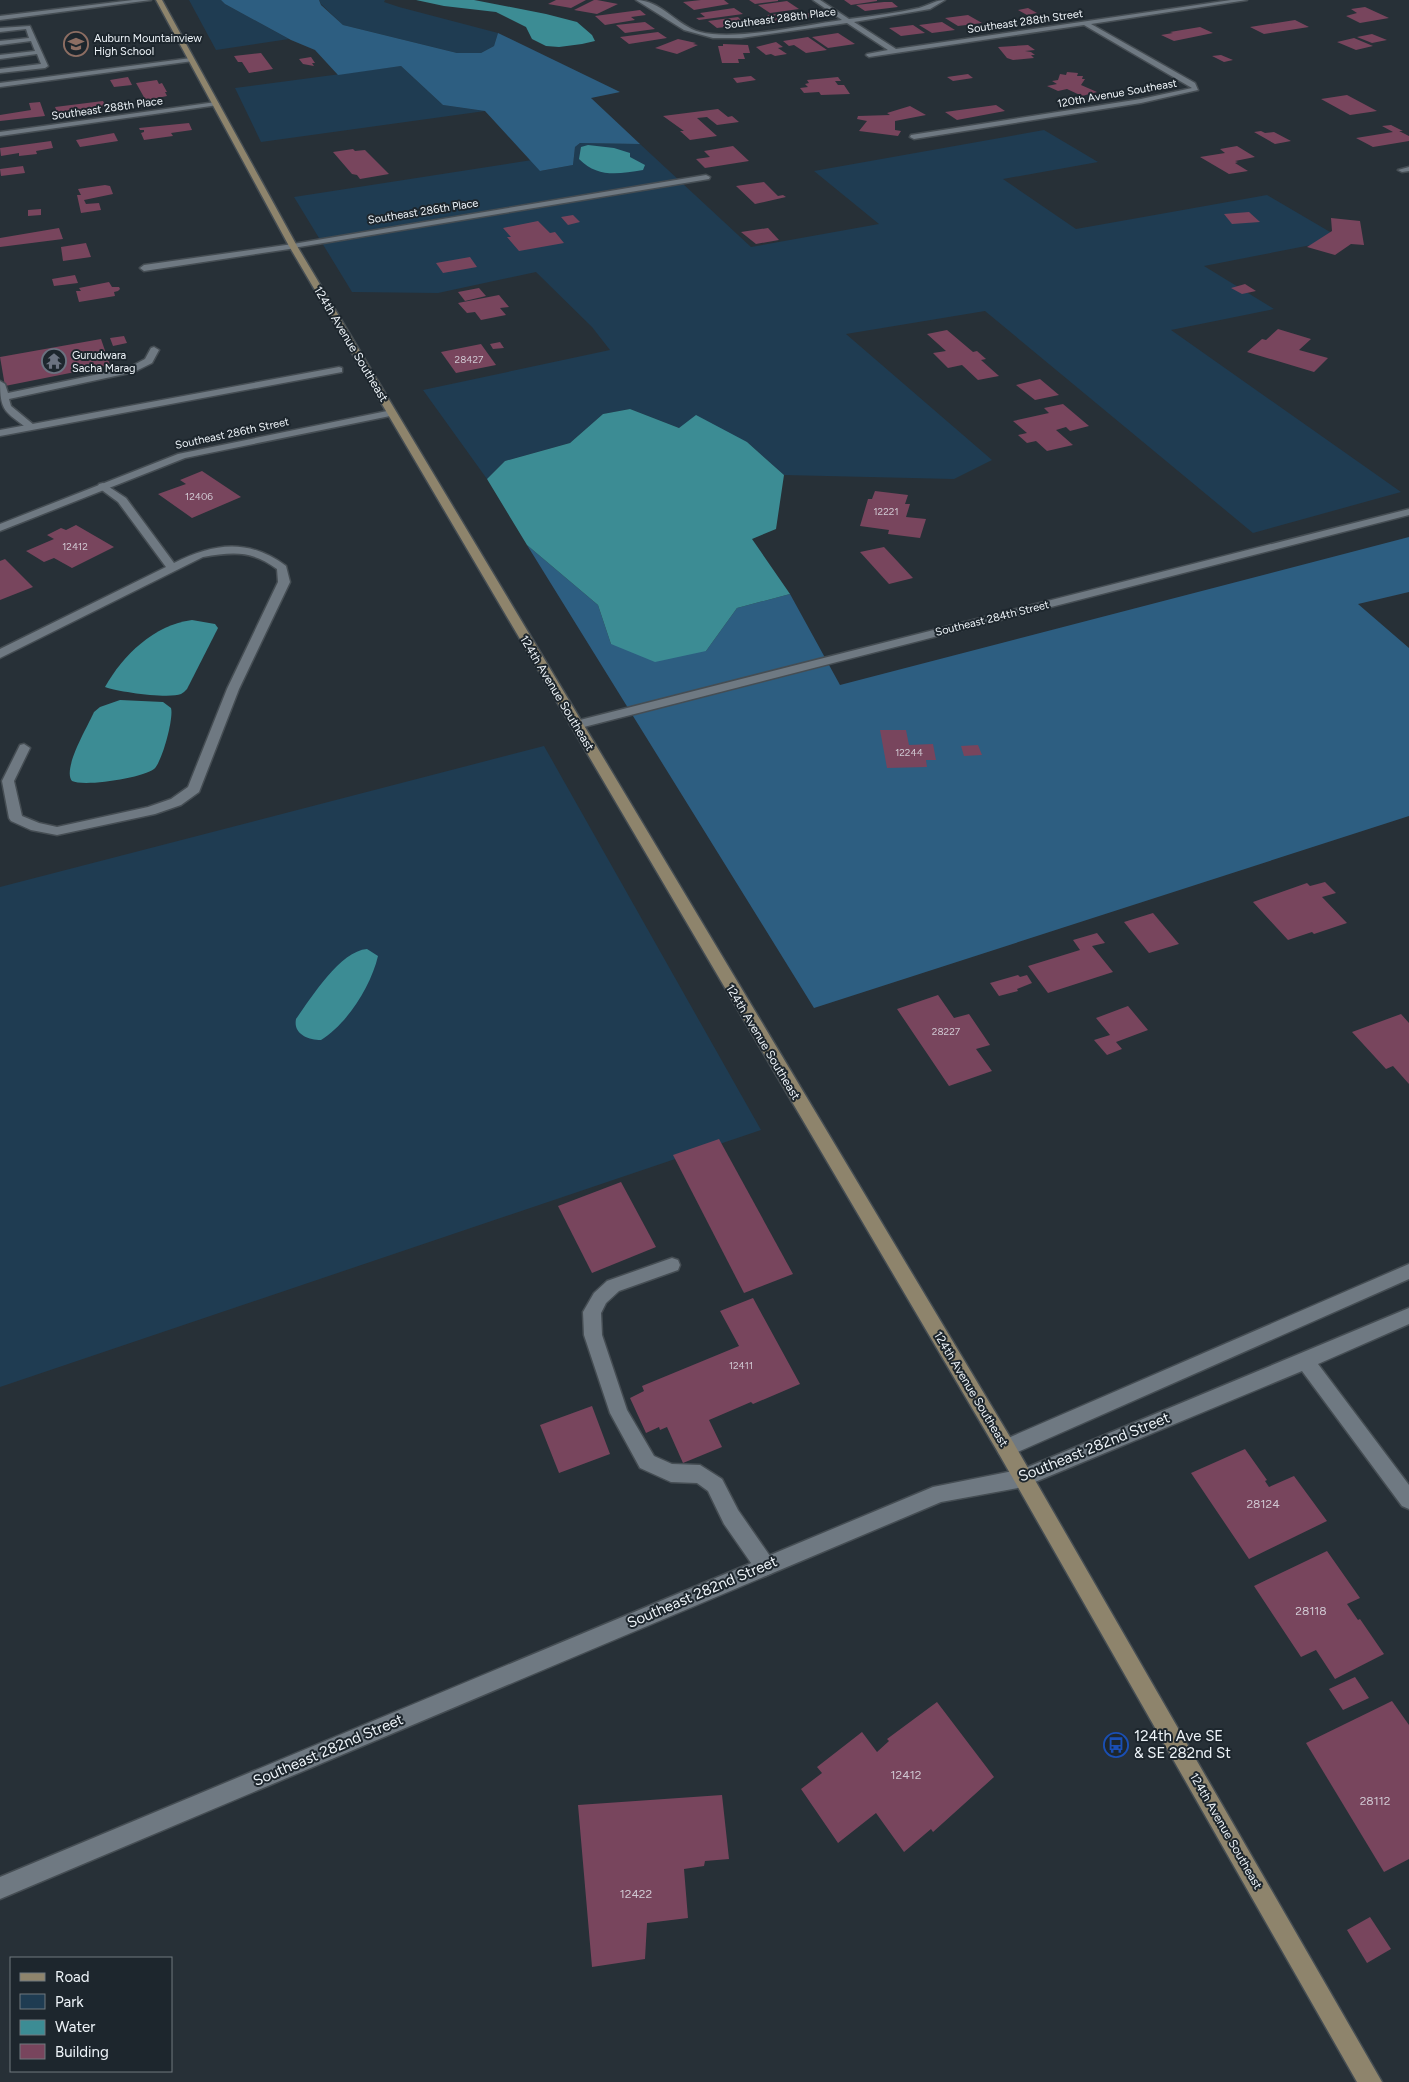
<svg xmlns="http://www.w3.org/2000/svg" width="1409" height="2082" viewBox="0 0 1409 2082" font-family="Figtree,sans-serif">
<rect width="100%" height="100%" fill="#273037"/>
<g fill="#1f3c52">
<polygon points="189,0 221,0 225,4 289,39 216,50"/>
<polygon points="319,0 385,0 384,2 399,7 498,33 494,46 481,53 457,53 343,25 321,4"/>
<polygon points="401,66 443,105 485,111 261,142 235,88"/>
<polygon points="1044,130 1098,162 1003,179 1076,229 1267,195 1342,239 1204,266 1274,309 1171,330 1401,492 1253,533 985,311 846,334 992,460 954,479 784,475 747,442 679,428 630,409 603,414 570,443 505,461 487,479 423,390 610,350 592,327 536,272 438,293 352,292 294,197 532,160 541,171 573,165 575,147 580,143 640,144 751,247 879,224 814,171"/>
<polygon points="544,746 761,1130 0,1387 0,887"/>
</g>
<g fill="#2d5e81">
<polygon points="221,0 319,0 321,5 343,25 457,53 481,53 494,46 498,33 620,92 591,98 640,144 580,143 575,147 573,165 540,171 485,111 443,105 401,66 338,75 315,50 291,40 225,4"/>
<polygon points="1409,537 1409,592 1358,604 1409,648 1409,816 814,1008 527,545 598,605 611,644 706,651 737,608 790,594 840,685"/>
</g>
<g fill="#3c8c94">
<polygon points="416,0 474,0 546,14 577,22 592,35 595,41 582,44 559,47 546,46 532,39 526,27 496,12 444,6"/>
<path d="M588 145 614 148 630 153V157L645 165 643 170C618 174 598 178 579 159L581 147Z"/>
<polygon points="630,409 679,428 696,415 747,442 784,475 776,529 752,539 790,594 737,608 706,651 655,662 611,644 598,605 527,545 487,479 505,461 570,443 603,414"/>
<path d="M192 620 215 624 218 628 187 689C185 691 183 693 181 694 169 699 118 692 105 687 123 655 154 625 192 620Z"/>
<path d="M120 700 163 702 171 708C174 718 162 763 154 769 143 778 84 787 72 781 62 769 88 726 94 712L100 707Z"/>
<path d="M367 949 378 956C371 986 347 1024 321 1040 308 1040 293 1034 296 1019 311 998 340 951 367 949Z"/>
</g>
<g fill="#78455d">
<polygon points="556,0 586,0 571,8 548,4"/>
<polygon points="594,0 597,0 618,4 597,14 574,10"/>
<polygon points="701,0 724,0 729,4 694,10 683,2"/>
<polygon points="749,0 778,0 778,1 755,4"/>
<polygon points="844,0 877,0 877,1 851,5"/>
<polygon points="787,1 799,9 770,13 758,5"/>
<polygon points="884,2 892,2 898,7 865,11 856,5"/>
<polygon points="1365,7 1389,18 1360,23 1346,16 1357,13 1351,9"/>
<polygon points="734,8 743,14 699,20 696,18 705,17 700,13"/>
<polygon points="1028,8 1037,13 1027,15 1018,10"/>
<polygon points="640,10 646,15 631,17 635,20 605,25 595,16"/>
<polygon points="796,12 799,15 809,13 813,17 774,21 767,15"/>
<polygon points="968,15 982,23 958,26 945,18"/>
<polygon points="738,17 741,20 750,19 755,23 717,28 708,21"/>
<polygon points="1295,20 1309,27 1264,34 1250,27"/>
<polygon points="645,22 655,29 625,33 616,25"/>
<polygon points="942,22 955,30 932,33 919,25"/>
<polygon points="913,25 925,33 901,36 889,28"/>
<polygon points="1200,27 1213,33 1174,41 1161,35 1173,33 1170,32"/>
<polygon points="658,32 667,38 629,44 620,37"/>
<polygon points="838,33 855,44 828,48 812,37"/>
<polygon points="1372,34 1387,40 1372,43 1357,37"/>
<polygon points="808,37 827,50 806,53 794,45 789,46 783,41"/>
<polygon points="1354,38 1373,46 1356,50 1337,42"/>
<polygon points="678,39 696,43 693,44 698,45 677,54 655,48"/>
<polygon points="776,42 783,47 778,48 787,54 775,56 771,54 766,55 756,47"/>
<polygon points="723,44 748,45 750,53 743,53 745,59 738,59 739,63 722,63 718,46 723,46"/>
<polygon points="1028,45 1035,50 1025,51 1031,52 1035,55 1031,55 1034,58 1013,60 1007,58 998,47"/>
<polygon points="261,53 273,69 249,73 242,62 238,62 234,56"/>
<polygon points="1221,55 1233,60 1224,62 1212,56"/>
<polygon points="311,57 315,63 312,63 314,66 303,64 299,59"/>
<polygon points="1067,72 1078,73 1077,76 1083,76 1082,79 1085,79 1081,85 1097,92 1082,96 1067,89 1058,91 1047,86 1057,84 1052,81 1058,80 1060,74 1066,75"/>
<polygon points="968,74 973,78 953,81 947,77"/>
<polygon points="751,76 756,80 737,83 733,78"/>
<polygon points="128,77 132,85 114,87 110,80"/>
<polygon points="838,77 841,81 835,81 838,85 844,85 850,94 821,95 819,92 804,93 800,88 808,87 805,84 809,83 807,80"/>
<polygon points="157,80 159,84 162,83 167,92 165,92 167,96 148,100 145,99 136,83"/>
<polygon points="1347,95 1377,111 1350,115 1321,99"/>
<polygon points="103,101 106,107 58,114 55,107"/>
<polygon points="40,102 45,116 0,121 0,115 31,110 29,103"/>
<polygon points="996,105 1005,111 957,120 945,112"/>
<polygon points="910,106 926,115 895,121 895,130 901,131 898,136 859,131 867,121 857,119 858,116 890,115 887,113"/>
<polygon points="718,109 728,117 732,116 739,122 717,125 707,117 697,118 717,136 690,140 680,131 684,131 663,116"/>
<polygon points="189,123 192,130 171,133 173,136 144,140 141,133 144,132 144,130 140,130 139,128"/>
<polygon points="1391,125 1403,131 1399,131 1409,136 1409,141 1373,147 1356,138 1393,132 1382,126"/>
<polygon points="1261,131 1265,133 1274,132 1291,141 1275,144 1254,132"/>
<polygon points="114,133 118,141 80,147 76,140"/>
<polygon points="51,141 53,148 36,151 37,154 19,156 19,153 1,156 0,148"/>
<polygon points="733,146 749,161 705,168 696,159 710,157 704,151"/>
<polygon points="1237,146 1255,157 1235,161 1238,162 1235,163 1248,171 1229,174 1200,157 1225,153 1220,149"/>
<polygon points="353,149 355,151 365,150 389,174 360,179 357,175 352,174 333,152"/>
<polygon points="23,166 25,173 1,176 0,169"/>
<polygon points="764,182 778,196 783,195 786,197 755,204 736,186"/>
<polygon points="105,185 110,186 113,194 84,200 86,204 99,203 101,210 81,213 77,195 81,195 78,189"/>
<polygon points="41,209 41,215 28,216 28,210"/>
<polygon points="1249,212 1260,222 1232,224 1224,214"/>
<polygon points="573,215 580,222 568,225 561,217"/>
<polygon points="1331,218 1360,221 1364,245 1351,244 1335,255 1307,247 1332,231"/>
<polygon points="538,221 550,233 555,232 564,243 519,251 507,237 511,237 503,228"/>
<polygon points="59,228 63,239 0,247 0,238"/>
<polygon points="768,228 779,240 756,244 741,232"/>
<polygon points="86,243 91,257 63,261 61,247"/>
<polygon points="470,257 477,267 443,273 436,263"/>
<polygon points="75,275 78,283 54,286 52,279"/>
<polygon points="109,282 112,287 119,287 120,289 118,291 114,292 115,296 79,302 76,291 81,291 79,288"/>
<polygon points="1245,284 1256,291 1242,294 1231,288"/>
<polygon points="479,288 486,296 465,301 458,292"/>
<polygon points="499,295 509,307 500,308 506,315 481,320 475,312 467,313 458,303"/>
<polygon points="1278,329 1311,339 1299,350 1328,358 1314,372 1247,352 1262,339 1266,340"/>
<polygon points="947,330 973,352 977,351 986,359 981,360 999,376 978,380 962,365 948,368 933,353 946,351 927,334"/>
<polygon points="124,336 127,343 113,346 110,338"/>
<polygon points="101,339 110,365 5,386 0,357"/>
<polygon points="500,342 504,348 493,349 490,344"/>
<polygon points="481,344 496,365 456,373 441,352"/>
<polygon points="1040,379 1059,395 1035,400 1016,385"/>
<polygon points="1063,404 1089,426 1070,431 1066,427 1056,430 1073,445 1047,451 1036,441 1027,443 1018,435 1027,433 1013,421 1049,413 1044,408"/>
<polygon points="202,471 241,497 192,518 158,494 186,484 180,480"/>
<polygon points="875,491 908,495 905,504 910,504 906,517 926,519 920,538 888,534 889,530 860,526 868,499 872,499"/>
<polygon points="76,525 114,547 72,568 54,558 44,562 26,551 54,539 47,535 61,528 66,530"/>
<polygon points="884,547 913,578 889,584 860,552"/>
<polygon points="5,559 33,587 0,600 0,561"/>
<polygon points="880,730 906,730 909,745 933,744 936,760 926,760 927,767 887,768"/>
<polygon points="978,745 982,755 964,756 961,746"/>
<polygon points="1325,882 1336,893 1322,897 1347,923 1314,934 1312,932 1288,940 1253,902 1307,883 1310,886"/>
<polygon points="1153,913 1179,944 1149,953 1124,922"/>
<polygon points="1097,933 1105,943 1092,946 1113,972 1048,993 1028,966 1080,950 1073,940"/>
<polygon points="1018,975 1020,977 1027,975 1032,983 1017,989 1018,991 999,996 990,983"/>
<polygon points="938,995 954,1018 969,1014 990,1045 976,1049 992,1071 949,1086 897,1009"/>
<polygon points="1128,1006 1148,1030 1116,1042 1122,1049 1107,1055 1094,1040 1110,1035 1096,1018"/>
<polygon points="1401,1014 1409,1023 1409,1084 1393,1066 1386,1069 1352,1032"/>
<polygon points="719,1139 793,1274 744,1293 673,1155"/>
<polygon points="621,1182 656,1247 592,1273 558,1206"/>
<polygon points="753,1298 800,1384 753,1404 751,1402 709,1420 722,1447 683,1463 667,1427 660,1430 659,1427 646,1433 630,1398 644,1391 642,1386 739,1346 720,1311"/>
<polygon points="592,1406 610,1454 559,1473 540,1425"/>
<polygon points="1245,1449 1267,1480 1265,1481 1269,1487 1294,1476 1327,1521 1249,1559 1191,1473"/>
<polygon points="1327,1551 1360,1598 1347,1604 1358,1620 1360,1619 1384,1654 1335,1679 1316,1650 1301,1657 1254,1586"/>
<polygon points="1355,1677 1369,1698 1343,1710 1329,1689"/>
<polygon points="1392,1701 1409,1725 1409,1859 1384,1872 1306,1743"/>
<polygon points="937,1702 994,1777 933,1832 931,1829 904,1852 876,1813 838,1843 801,1789 822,1773 817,1767 862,1732 877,1752 889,1741 887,1739"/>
<polygon points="722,1795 729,1859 705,1861 704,1866 684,1869 688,1918 647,1923 645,1959 592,1967 578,1805"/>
<polygon points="1370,1917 1391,1949 1367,1963 1347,1930"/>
</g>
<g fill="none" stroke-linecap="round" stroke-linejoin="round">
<defs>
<g id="lane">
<polygon points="133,0 151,0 0,20 0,16"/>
<polygon points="30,26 48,66 45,68 0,73 0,69 41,64 37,54 0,59 0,55 35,51 31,41 0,45 0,41 29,38 26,29 0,32 0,28"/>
<polygon points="191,58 193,59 193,61 0,87 0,83"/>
<polygon points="293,244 296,244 296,248 144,271 140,268 144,265"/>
<path d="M154 347 159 350 152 363 134 372 9 399 11 406 34 425V429H28C5 411 0 412 0 381L5 384 8 393 128 368 145 359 151 348Z"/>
<path d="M103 483 126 498 174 563C214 543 248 538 286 566L290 582 239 689 199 792 181 805 155 814 57 835 31 830 11 821 9 818 2 781 20 745 24 744 30 748 14 781 22 816 39 823 57 827 148 807 171 799 188 787 227 689 278 582 277 569C251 550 233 552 203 557L0 658V649L166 567 118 502 99 488 98 486 99 484Z"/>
<polygon points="672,1258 678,1260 680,1265 678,1270 619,1291 606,1303 601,1313 602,1335 627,1410 654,1456 672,1464 700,1465 722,1479 738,1510 772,1559 775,1566 772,1573 765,1576 758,1573 724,1524 708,1491 697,1483 671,1482 640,1468 610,1413 584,1335 583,1312 594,1293 607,1281"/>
<polygon points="1409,1264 1409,1279 1013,1454 1006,1457 999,1454 997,1448 999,1442"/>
</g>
<g id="street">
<path d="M636 0C661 0 677 26 700 32 735 41 805 25 842 20L813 0H820L849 19C873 16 896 13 919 8 929 5 936 0 945 0L930 9 854 22 896 49 1231 0H1247L1091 24 1195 83 1198 90 1141 103 914 139 910 137 911 135 1141 99 1192 88 1084 25 869 57 866 55 867 54 888 50 847 23 741 38H713L684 30Z"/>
<polygon points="216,102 219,104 218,105 0,136 0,132"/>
<polygon points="1409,167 1409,171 1402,172 1398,170"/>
<polygon points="706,175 710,177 709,179 293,248 289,246 293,244"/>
<polygon points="339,367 342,368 342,372 0,436 0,430"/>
<polygon points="392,410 395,411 395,415 185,458 0,531 0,524 178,454"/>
<polygon points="1409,509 1409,515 576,729 570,725 576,721"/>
<polygon points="1409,1308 1409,1324 1318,1364 1409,1485 1409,1509 1402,1506 1302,1371 1023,1487 941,1502 0,1899 0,1877 933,1487 1023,1469"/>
</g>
<polygon id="secondary" points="156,0 162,0 297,246 1013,1442 1382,2082 1357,2082 999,1454 289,246"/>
</defs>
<use href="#lane" stroke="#454d53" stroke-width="3"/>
<use href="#street" stroke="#454d53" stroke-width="3"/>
<use href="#secondary" stroke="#454d53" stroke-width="3"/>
<use href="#lane" fill="#6f7982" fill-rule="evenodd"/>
<use href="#street" fill="#6f7982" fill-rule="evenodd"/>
<use href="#secondary" fill="#8e846c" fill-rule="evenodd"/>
</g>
<defs>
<symbol id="school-ring" viewBox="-11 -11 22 22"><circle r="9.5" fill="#1d262d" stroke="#8d6e63" stroke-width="1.5"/><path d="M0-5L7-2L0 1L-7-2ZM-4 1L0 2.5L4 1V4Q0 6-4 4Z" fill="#8d6e63"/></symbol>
<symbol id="temple-ring" viewBox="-11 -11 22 22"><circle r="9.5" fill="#1d262d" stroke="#6b7280" stroke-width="1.5"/><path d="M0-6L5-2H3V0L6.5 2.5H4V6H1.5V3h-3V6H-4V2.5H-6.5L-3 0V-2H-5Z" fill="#6b7280"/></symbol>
<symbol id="bus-ring" viewBox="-11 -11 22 22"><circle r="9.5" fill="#1d262d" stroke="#1a4fb4" stroke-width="1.5"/><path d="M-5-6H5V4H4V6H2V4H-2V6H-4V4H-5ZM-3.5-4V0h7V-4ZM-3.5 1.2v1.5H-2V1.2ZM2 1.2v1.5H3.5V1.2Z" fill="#1a4fb4"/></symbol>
</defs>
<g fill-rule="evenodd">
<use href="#school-ring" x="62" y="30" width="28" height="28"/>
<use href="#temple-ring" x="40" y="347" width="28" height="28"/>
<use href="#bus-ring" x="1102" y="1731" width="28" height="28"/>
</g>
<g text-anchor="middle" stroke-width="4" stroke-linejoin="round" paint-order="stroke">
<g font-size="10" fill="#d0c8d2">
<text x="469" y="363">28427</text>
<text x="199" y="500">12406</text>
<text x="886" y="515">12221</text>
<text x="75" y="550">12412</text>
<text x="909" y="756">12244</text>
<text x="946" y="1035">28227</text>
<text x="741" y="1369">12411</text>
</g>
<g font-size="11" fill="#eef4f9" stroke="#1d262d">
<text transform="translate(780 18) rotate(-7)" y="4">Southeast 288th Place</text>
<text transform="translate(1025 21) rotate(-8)" y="4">Southeast 288th Street</text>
<text transform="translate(1117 93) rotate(-10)" y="4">120th Avenue Southeast</text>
<text transform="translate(107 108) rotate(-8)" y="4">Southeast 288th Place</text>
<text transform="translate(423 211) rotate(-9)" y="4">Southeast 286th Place</text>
<text transform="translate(232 433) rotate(-12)" y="4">Southeast 286th Street</text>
<text transform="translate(992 618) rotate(-14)" y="4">Southeast 284th Street</text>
</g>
<g font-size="11" fill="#eef4f9" stroke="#1d262d" text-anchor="start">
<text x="94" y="42">Auburn Mountainview<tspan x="94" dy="13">High School</tspan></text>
<text x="72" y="359">Gurudwara<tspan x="72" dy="13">Sacha Marag</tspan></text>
</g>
<g font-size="12" fill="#eef4f9" stroke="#1d262d">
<text transform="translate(351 344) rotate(59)" y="4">124th Avenue Southeast</text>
<text transform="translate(557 693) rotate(59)" y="4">124th Avenue Southeast</text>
<text transform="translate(763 1042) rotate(59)" y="4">124th Avenue Southeast</text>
<text transform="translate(971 1389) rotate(59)" y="4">124th Avenue Southeast</text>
<text transform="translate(1226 1831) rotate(60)" y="4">124th Avenue Southeast</text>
</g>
<g font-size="12" fill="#d0c8d2">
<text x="1263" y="1508">28124</text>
<text x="1311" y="1615">28118</text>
<text x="906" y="1779">12412</text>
<text x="1375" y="1805">28112</text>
<text x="636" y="1898">12422</text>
</g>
<g font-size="15" fill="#eef4f9" stroke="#1d262d">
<text transform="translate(1094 1447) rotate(-22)" y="5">Southeast 282nd Street</text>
<text transform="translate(702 1592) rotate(-23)" y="5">Southeast 282nd Street</text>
<text transform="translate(328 1750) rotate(-23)" y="5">Southeast 282nd Street</text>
</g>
<g font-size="15" fill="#eef4f9" stroke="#1d262d" text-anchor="start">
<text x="1134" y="1741">124th Ave SE<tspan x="1134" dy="17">&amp; SE 282nd St</tspan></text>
</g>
</g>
<rect x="10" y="1957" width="162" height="115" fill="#1d262d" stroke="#71787f"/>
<rect x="20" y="1973" width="25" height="8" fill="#8e846c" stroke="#71787f"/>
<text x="55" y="1982" font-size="15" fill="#eef4f9">Road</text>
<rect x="20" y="1994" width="25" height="15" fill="#1f3c52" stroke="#71787f"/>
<text x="55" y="2007" font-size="15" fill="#eef4f9">Park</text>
<rect x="20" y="2020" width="25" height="15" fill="#3c8c94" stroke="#71787f"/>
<text x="55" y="2032" font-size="15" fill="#eef4f9">Water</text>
<rect x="20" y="2044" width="25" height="15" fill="#78455d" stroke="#71787f"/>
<text x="55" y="2057" font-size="15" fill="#eef4f9">Building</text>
</svg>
